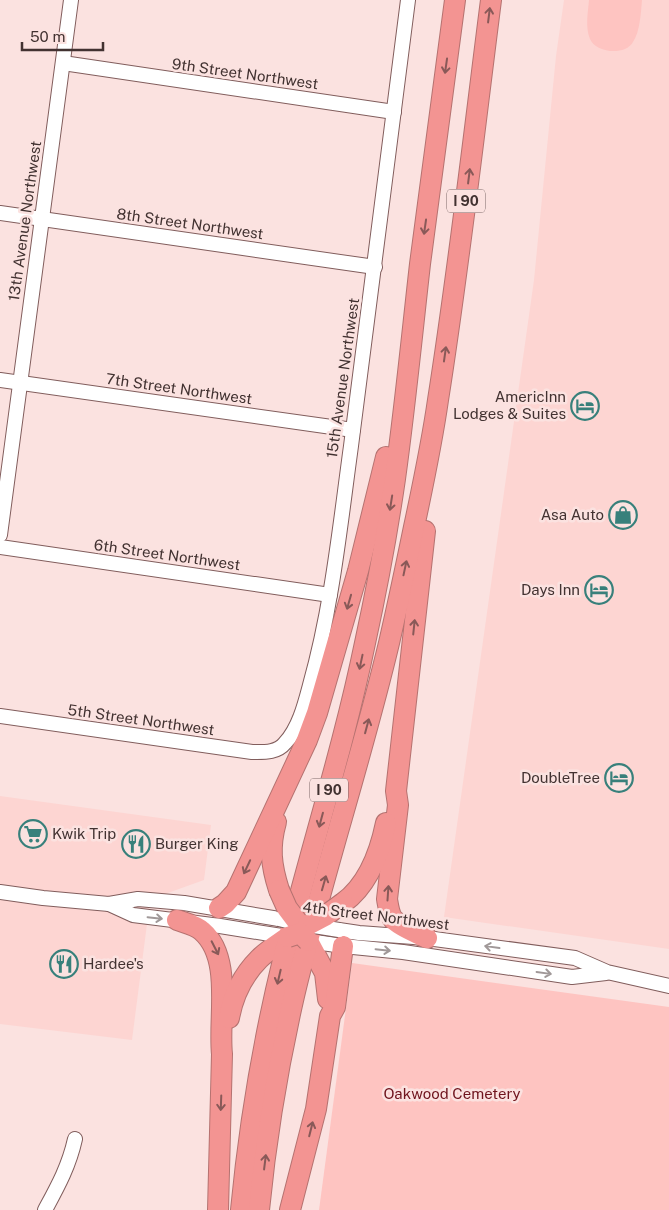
<svg xmlns="http://www.w3.org/2000/svg" width="669" height="1210" viewBox="0 0 669 1210" font-family="'Public Sans',sans-serif">
<rect width="100%" height="100%" fill="#fbe2e0"/>
<g fill="#fdd5d2">
<polygon points="564,0 669,0 669,949 444,917 534,280 556,56"/>
<polygon points="0,796 211,825 204,880 165,894 151,893 132,1040 0,1024"/>
</g>
<g fill="#fec4c1">
<path d="M589 0H642C641 12 640 32 633 42 625 56 596 53 590 39 585 27 588 12 589 0Z"/>
<polygon points="352,963 669,1007 669,1210 319,1210"/>
</g>
<g fill="none" stroke-linecap="round" stroke-linejoin="round">
<defs>
<g id="minor">
<polyline points="63,63 394,112"/>
<polyline points="0,213 375,267"/>
<polyline points="0,380 353,430"/>
<polyline points="0,535 71,0"/>
<polyline points="0,547 330,595"/>
<path d="M0 716 252 752C264 752 277 753 285 743 299 728 305 704 310 685 332 607 340 526 351 446 370 297 389 149 408 0"/>
<polyline points="0,892 43,898 109,904 138,899 184,903 279,919"/>
<polyline points="109,904 133,915 220,926 288,937"/>
<polyline points="339,930 359,933 427,938 575,958 607,972 669,986"/>
<polyline points="308,941 343,946 403,952 572,977 606,973"/>
<path d="M45 1210C58 1186 69 1166 75 1139"/>
</g>
<g id="highway">
<path d="M425 531 396 791 398 805 387 899C388 905 389 914 393 919 400 927 417 933 427 938"/>
<path d="M276 822C269 847 271 865 279 890"/>
<path d="M343 903C368 885 380 852 386 823"/>
<polyline points="219,908 225,904 236,892 307,740 317,713 358,571 386,457"/>
<path d="M177 920C185 923 196 925 202 931 233 958 218 1017 222 1054L218 1210"/>
<polyline points="308,941 325,973 328,999"/>
<path d="M229 1018C233 996 243 975 259 959 267 951 278 944 288 937"/>
<path d="M241 1210C249 1126 263 1042 283 960 309 854 343 750 365 643 377 588 387 534 395 479 405 407 412 335 420 264 431 176 443 88 455 0"/>
<path d="M259 1210C266 1138 278 1066 294 996 322 877 361 761 389 643 398 604 406 566 414 527 423 485 432 442 438 400 459 267 474 133 491 0"/>
<polyline points="290,1210 316,1109 330,1016 335,1007 343,946"/>
</g>
</defs>
<use href="#minor" stroke="#815d5c" stroke-width="16"/>
<use href="#highway" stroke="#b57270" stroke-width="22"/>
<use href="#minor" stroke="#fff" stroke-width="14"/>
<use href="#highway" stroke="#f39492" stroke-width="20"/>
<defs>
<g id="minor-bridge">
<polyline points="279,919 299,924"/>
<polyline points="308,925 339,930"/>
</g>
<g id="highway-bridge">
<polyline points="279,890 287,908 299,924"/>
<polyline points="308,925 325,916 343,903"/>
<polyline points="288,937 300,933 308,941"/>
</g>
</defs>
<use href="#minor-bridge" stroke="#815d5c" stroke-width="16" stroke-linecap="butt"/>
<use href="#highway-bridge" stroke="#b57270" stroke-width="22" stroke-linecap="butt"/>
<use href="#minor-bridge" stroke="#fff" stroke-width="14"/>
<use href="#highway-bridge" stroke="#f39492" stroke-width="20"/>
</g>
<defs><path id="oneway-shaft" d="M-6 0H5M1.5-3L5.5 0L1.5 3" fill="none" stroke-width="1.6" stroke-linecap="round" stroke-linejoin="round" transform="scale(1.25)"/></defs>
<g stroke="#895958">
<use href="#oneway-shaft" transform="translate(489 15) rotate(-83)"/>
<use href="#oneway-shaft" transform="translate(446 66) rotate(98)"/>
<use href="#oneway-shaft" transform="translate(469 176) rotate(-83)"/>
<use href="#oneway-shaft" transform="translate(425 227) rotate(98)"/>
<use href="#oneway-shaft" transform="translate(445 354) rotate(-82)"/>
<use href="#oneway-shaft" transform="translate(391 503) rotate(99)"/>
<use href="#oneway-shaft" transform="translate(405 568) rotate(-78)"/>
<use href="#oneway-shaft" transform="translate(349 602) rotate(106)"/>
<use href="#oneway-shaft" transform="translate(414 627) rotate(-84)"/>
<use href="#oneway-shaft" transform="translate(361 662) rotate(102)"/>
<use href="#oneway-shaft" transform="translate(367 726) rotate(-75)"/>
<use href="#oneway-shaft" transform="translate(321 820) rotate(105)"/>
<use href="#oneway-shaft" transform="translate(247 867) rotate(115)"/>
<use href="#oneway-shaft" transform="translate(324 883) rotate(-74)"/>
<use href="#oneway-shaft" transform="translate(388 893) rotate(-86)"/>
<use href="#oneway-shaft" transform="translate(215 948) rotate(63)"/>
<use href="#oneway-shaft" transform="translate(279 977) rotate(103)"/>
<use href="#oneway-shaft" transform="translate(221 1103) rotate(92)"/>
<use href="#oneway-shaft" transform="translate(311 1129) rotate(-76)"/>
<use href="#oneway-shaft" transform="translate(265 1162) rotate(-83)"/>
</g>
<g stroke="#a09898">
<use href="#oneway-shaft" transform="translate(155 918) rotate(6)"/>
<use href="#oneway-shaft" transform="translate(492 947) rotate(-172)"/>
<use href="#oneway-shaft" transform="translate(383 950) rotate(6)"/>
<use href="#oneway-shaft" transform="translate(544 973) rotate(8)"/>
</g>
<defs>
<symbol id="hotel-ring" viewBox="-11 -11 22 22"><circle r="9.5" fill="#fbe2e0" stroke="#38807b" stroke-width="1.5"/><path d="M-6-4.5h1.5V1H6V5H4.5V3h-9V5H-6ZM-4 0a1.8 1.8 0 1 1 3.6 0ZM.5 0V-2.5h3Q6-2.5 6 0Z" fill="#38807b"/></symbol>
<symbol id="shop-ring" viewBox="-11 -11 22 22"><circle r="9.5" fill="#fbe2e0" stroke="#38807b" stroke-width="1.5"/><path d="M-5-2.5h2.3a2.7 3.5 0 0 1 5.4 0H5L5.5 6h-11ZM-1.5-2.5h3a1.5 2.3 0 0 0-3 0Z" fill="#38807b"/></symbol>
<symbol id="supermarket-ring" viewBox="-11 -11 22 22"><circle r="9.5" fill="#fbe2e0" stroke="#38807b" stroke-width="1.5"/><path d="M-6-5.5h2.5l.6 2H6L4.5 2H-2.5L-4.4-4H-6ZM-1.5 3.2a1.3 1.3 0 1 0 .1 0ZM3 3.2a1.3 1.3 0 1 0 .1 0Z" fill="#38807b"/></symbol>
<symbol id="restaurant-ring" viewBox="-11 -11 22 22"><circle r="9.5" fill="#fbe2e0" stroke="#38807b" stroke-width="1.5"/><path d="M-5-6h1v4h1v-4h1v4h1v-4h1v5L-1.5 .5V6h-2V.5L-5-1ZM5-6V6H3V1.5H1.5Q1.5-4 5-6Z" fill="#38807b"/></symbol>
</defs>
<g fill-rule="evenodd">
<use href="#hotel-ring" x="569" y="390" width="32" height="32"/>
<use href="#shop-ring" x="607" y="499" width="32" height="32"/>
<use href="#hotel-ring" x="583" y="574" width="32" height="32"/>
<use href="#hotel-ring" x="603" y="762" width="32" height="32"/>
<use href="#supermarket-ring" x="17" y="818" width="32" height="32"/>
<use href="#restaurant-ring" x="120" y="828" width="32" height="32"/>
<use href="#restaurant-ring" x="48" y="948" width="32" height="32"/>
</g>
<g text-anchor="middle" stroke-width="5" stroke-linejoin="round" paint-order="stroke">
<g fill="#fbe2e0" stroke="#7a6766" stroke-width="1">
<rect x="447" y="189.5" width="38" height="23" rx="4"/>
<rect x="310" y="778.5" width="38" height="23" rx="4"/>
</g>
<g font-size="14" font-weight="bold" fill="#423231">
<text x="466" y="206">I 90</text>
<text x="329" y="795">I 90</text>
</g>
<g font-size="15" fill="#423231" stroke="#fbe2e0">
<text transform="translate(245 74) rotate(8)" y="5">9th Street Northwest</text>
<text transform="translate(25 221) rotate(-82)" y="5">13th Avenue Northwest</text>
<text transform="translate(190 224) rotate(8)" y="5">8th Street Northwest</text>
<text transform="translate(343 378) rotate(-82)" y="5">15th Avenue Northwest</text>
<text transform="translate(179 389) rotate(8)" y="5">7th Street Northwest</text>
<text transform="translate(167 555) rotate(8)" y="5">6th Street Northwest</text>
<text transform="translate(141 720) rotate(8)" y="5">5th Street Northwest</text>
<text transform="translate(376 916) rotate(7)" y="5">4th Street Northwest</text>
</g>
<g font-size="15" fill="#423231" stroke="#fbe2e0" text-anchor="end">
<text x="566" y="402">AmericInn<tspan x="566" dy="17">Lodges &amp; Suites</tspan></text>
<text x="604" y="520">Asa Auto</text>
<text x="580" y="595">Days Inn</text>
<text x="600" y="783">DoubleTree</text>
<text x="52" y="839" text-anchor="start">Kwik Trip</text>
<text x="155" y="849" text-anchor="start">Burger King</text>
<text x="83" y="969" text-anchor="start">Hardee's</text>
</g>
<g font-size="15" fill="#6f141d" stroke="#fbe2e0">
<text x="452" y="1099">Oakwood Cemetery</text>
</g>
</g>
<path d="M22 42v8h81v-8" fill="none" stroke="#423231" stroke-width="2.5"/>
<text x="30" y="42" font-size="15" fill="#423231" stroke="#fbe2e0" stroke-width="4" paint-order="stroke">50 m</text>
</svg>
